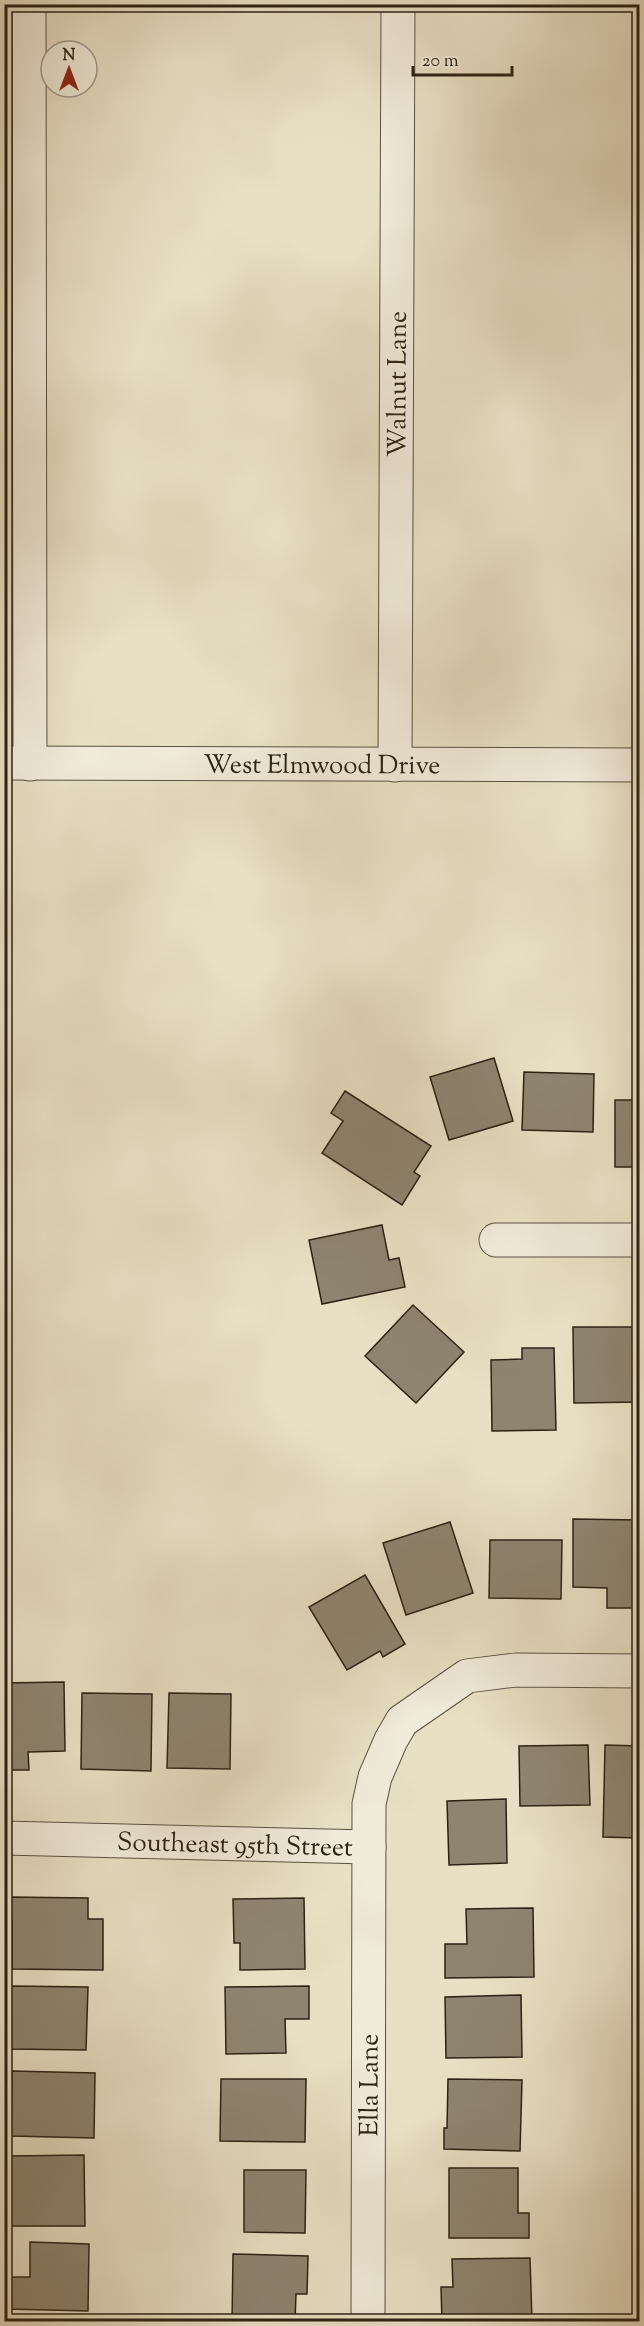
<svg xmlns="http://www.w3.org/2000/svg" width="644" height="2326" viewBox="0 0 644 2326" font-family="'Sorts Mill Goudy',serif">
<rect width="100%" height="100%" fill="#e8dfc4"/>
<filter id="stains"><feTurbulence type="fractalNoise" baseFrequency=".00333" numOctaves="4"/><feColorMatrix values="0 0 0 0 .2 0 0 0 0 .09 0 0 0 0 .02 0 0 0 .5 -.17"/></filter>
<radialGradient id="worn" r=".72"><stop offset=".6" stop-color="#630" stop-opacity="0"/><stop offset="1" stop-color="#630" stop-opacity=".3"/></radialGradient>
<g fill="#8e8470" stroke="#2c2214" stroke-width="1.5">
<polygon points="494,1058 513,1121 449,1140 430,1077"/>
<polygon points="524,1072 594,1074 593,1132 522,1130"/>
<polygon points="345,1091 431,1146 414,1172 420,1176 402,1205 322,1153 343,1121 331,1113"/>
<rect x="615" y="1100" width="25" height="67"/>
<polygon points="382,1225 389,1260 399,1258 405,1287 322,1304 309,1240"/>
<polygon points="413,1305 464,1352 416,1403 365,1356"/>
<polygon points="573,1327 640,1327 640,1402 574,1403"/>
<polygon points="522,1348 554,1348 556,1430 492,1431 491,1360 522,1359"/>
<polygon points="573,1519 640,1520 640,1608 607,1608 607,1588 573,1587"/>
<polygon points="450,1522 473,1593 406,1615 383,1543"/>
<polygon points="490,1540 562,1540 561,1599 489,1598"/>
<polygon points="365,1575 405,1644 383,1657 380,1651 347,1670 309,1607"/>
<polygon points="64,1682 65,1751 28,1752 29,1770 4,1770 4,1683"/>
<polygon points="82,1693 152,1694 151,1771 81,1769"/>
<polygon points="169,1693 231,1694 230,1769 167,1768"/>
<polygon points="588,1745 590,1805 520,1806 519,1746"/>
<polygon points="605,1745 640,1746 640,1838 603,1837"/>
<polygon points="506,1799 507,1863 449,1865 447,1801"/>
<polygon points="9,1897 88,1898 88,1919 103,1919 103,1970 12,1969 12,1920 9,1920"/>
<polygon points="304,1898 305,1969 240,1970 240,1943 234,1943 233,1899"/>
<polygon points="533,1908 534,1977 445,1978 445,1944 467,1944 466,1909"/>
<polygon points="11,1986 88,1987 86,2050 10,2049"/>
<polygon points="309,1986 309,2019 285,2019 286,2053 226,2054 225,1987"/>
<polygon points="521,1995 522,2057 446,2058 445,1997"/>
<polygon points="12,2071 95,2073 94,2138 11,2136"/>
<polygon points="221,2079 306,2079 305,2142 220,2141"/>
<polygon points="448,2079 522,2080 520,2151 444,2149 444,2128 447,2128"/>
<polygon points="84,2155 85,2226 9,2226 9,2206 11,2206 10,2156"/>
<polygon points="449,2168 518,2168 518,2213 529,2213 529,2238 449,2238"/>
<polygon points="244,2170 306,2170 305,2233 244,2232"/>
<polygon points="30,2242 89,2244 88,2311 7,2309 8,2277 30,2277"/>
<polygon points="233,2254 308,2256 307,2294 296,2294 295,2322 232,2322"/>
<polygon points="530,2258 532,2322 442,2322 441,2287 453,2287 452,2259"/>
</g>
<g fill="none" stroke-linecap="round" stroke-linejoin="round">
<defs>
<g id="minor">
<polyline points="29,4 30,764"/>
<path id="s1" d="M4 763 640 765"/>
<path id="s2" d="M395 765 398 4"/>
<polyline points="496,1240 640,1240"/>
<path id="s3" d="M4 1838 369 1847"/>
<path id="s4" d="M368 2322 369 1804 375 1777 391 1740 402 1721 467 1676 516 1670 640 1671"/>
</g>
</defs>
<use href="#minor" stroke="#5b5140" stroke-width="35"/>
<use href="#minor" stroke="#f0ead9" stroke-width="33"/>
</g>
<g text-anchor="middle" stroke-width="6" stroke-linejoin="round" paint-order="stroke">
<g font-size="26" fill="#2c2214" stroke="#f0ead9">
<text dy="9" stroke="none"><textPath href="#s2" startOffset="381">Walnut Lane</textPath></text>
<text dy="9" stroke="none"><textPath href="#s1" startOffset="318">West Elmwood Drive</textPath></text>
<text dy="9" stroke="none"><textPath href="#s3" startOffset="231">Southeast 95th Street</textPath></text>
<text dy="9" stroke="none"><textPath href="#s4" startOffset="237">Ella Lane</textPath></text>
</g>
</g>
<rect width="644" height="2326" fill="none" stroke="#e8dfc4" stroke-width="24"/>
<rect x="6" y="6" width="632" height="2314" fill="none" stroke="#2c2214" stroke-width="3"/>
<rect x="12" y="12" width="620" height="2302" fill="none" stroke="#2c2214" stroke-width="1.5"/>
<g transform="translate(69 69)"><circle r="28" fill="#f0ead9" stroke="#a29a8a" stroke-width="1.5"/>
<path d="M0-4.5L10 22L0 15L-10 22Z" fill="#8f2418"/>
<text y="-9" font-size="16" font-weight="bold" text-anchor="middle" fill="#2c2214">N</text>
</g>
<path d="M413 66v9h99v-9" fill="none" stroke="#2c2214" stroke-width="3"/>
<text x="422" y="66" font-size="18" fill="#2c2214" stroke="#f0ead9" stroke-width="4.5" paint-order="stroke">20 m</text>
<rect width="100%" height="100%" filter="url(#stains)"/>
<rect width="100%" height="100%" fill="url(#worn)"/>
</svg>
